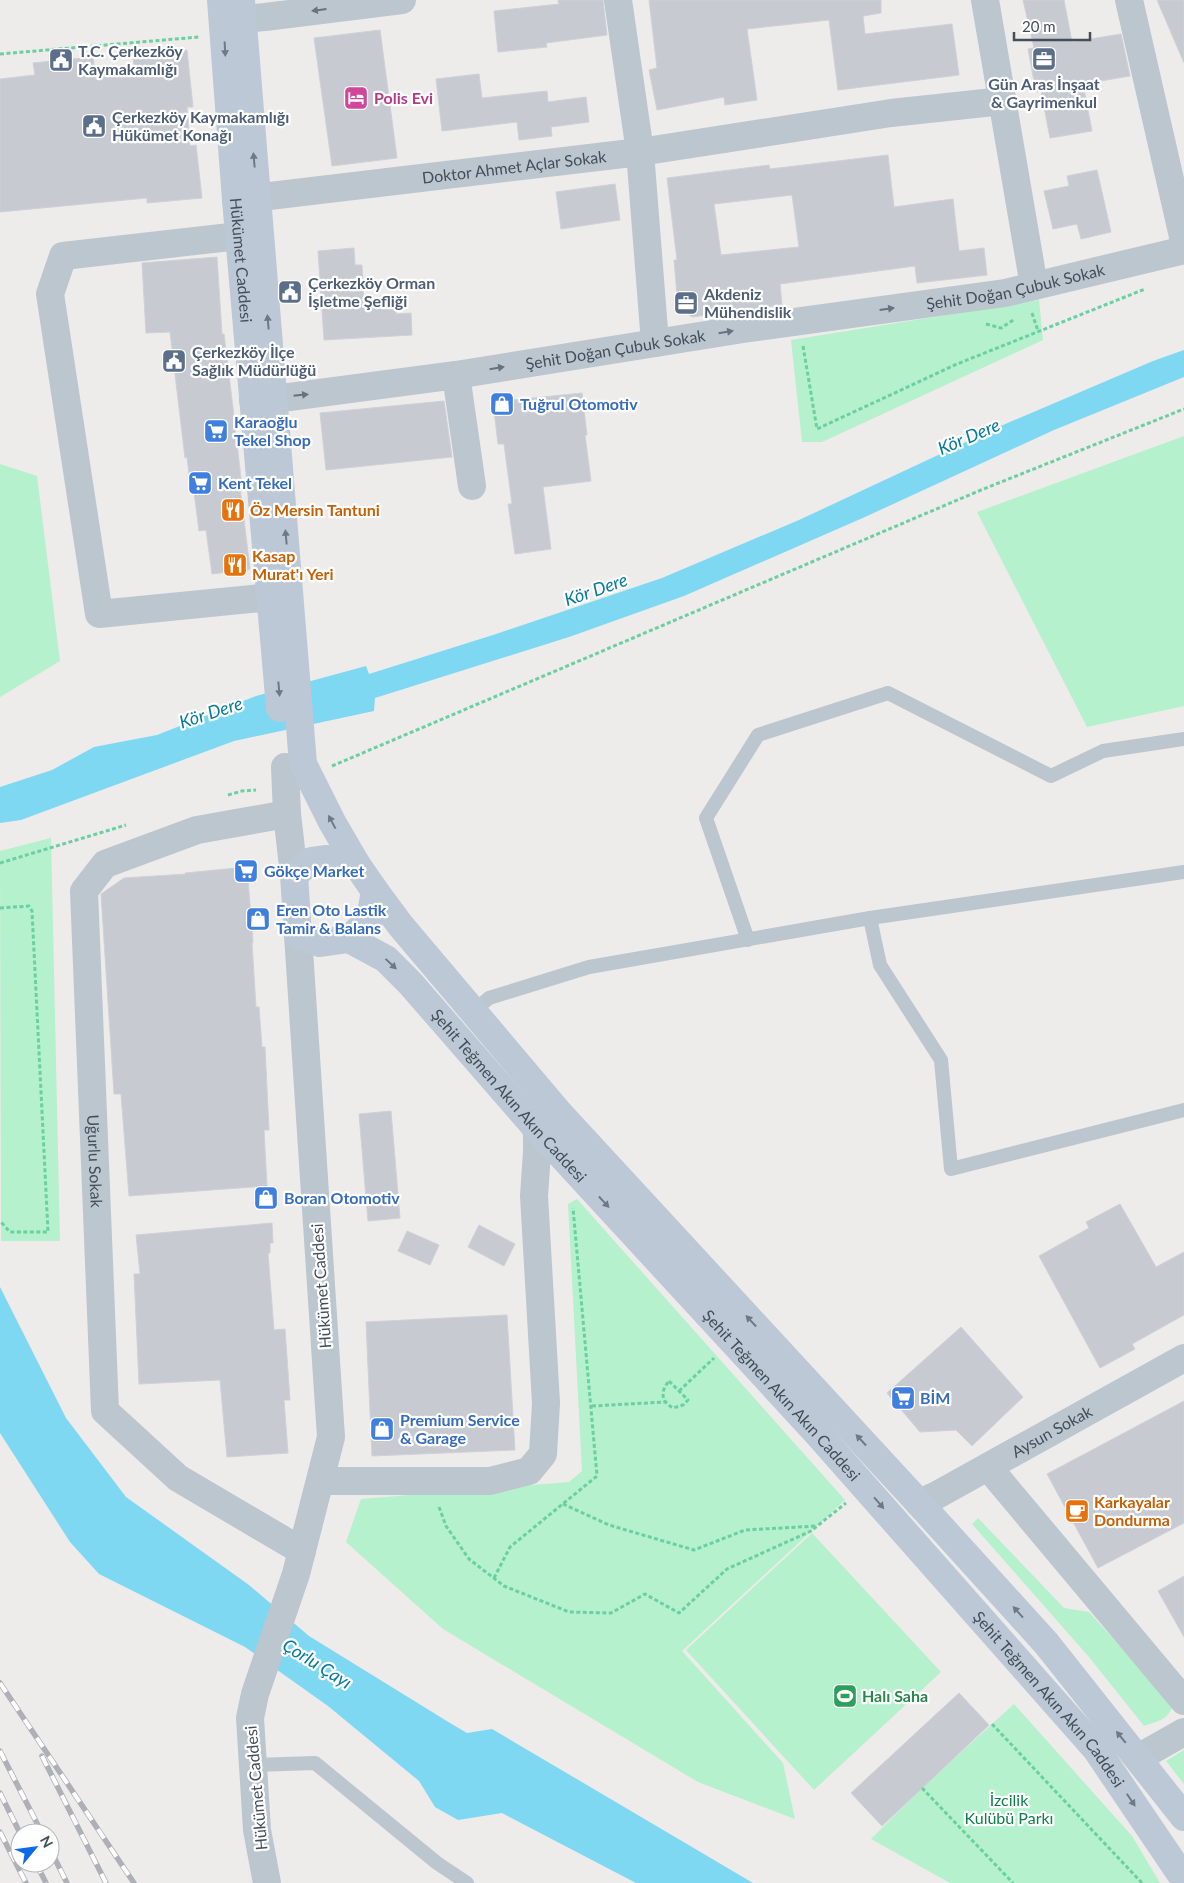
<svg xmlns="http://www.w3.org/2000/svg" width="1184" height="1883" viewBox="0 0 1184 1883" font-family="Lato,sans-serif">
<rect width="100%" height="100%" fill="#eeebeb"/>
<g fill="#b4f1cc">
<polygon points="1039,300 1043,340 822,442 802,442 791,340"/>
<polygon points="1184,436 1184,706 1087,727 977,512"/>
<polygon points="0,464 37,476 60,661 0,697"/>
<polygon points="51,838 60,1241 1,1241 0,851"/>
<polygon points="577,1199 845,1500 682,1651 783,1763 795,1819 698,1782 443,1629 346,1542 361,1499 569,1482 582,1471 568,1204"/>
<path d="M978 1518 1064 1608 1089 1612 1173 1705C1168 1720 1158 1721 1144 1726L1089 1657 972 1524Z"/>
<polygon points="812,1533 941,1672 814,1790 686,1650"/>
<polygon points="1014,1704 1132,1836 1160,1883 950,1883 871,1839 922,1788"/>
<polygon points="1184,1750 1184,1784 1166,1761"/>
</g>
<g fill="#7ed8f1">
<polygon points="1184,350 1184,377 1054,430 865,517 684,596 569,637 375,698 374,711 234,741 21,820 0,823 0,787 52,770 94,747 157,735 256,696 366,666 369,674 493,635 662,578 799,520 996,428 1153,361"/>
<polygon points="0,1287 66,1418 126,1497 249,1585 309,1636 450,1723 467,1733 492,1729 753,1883 636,1883 502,1813 458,1820 435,1807 419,1781 328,1706 245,1647 99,1574 70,1542 0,1433"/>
</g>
<g fill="#c7cad1" stroke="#ced1d8" fill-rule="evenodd">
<polygon points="558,0 603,0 607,35 546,43 547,47 498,52 494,11 559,4"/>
<polygon points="649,0 881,0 881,13 863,16 865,34 952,24 959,75 838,90 829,20 747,29 757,100 725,105 724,97 657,110 649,70 657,68"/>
<polygon points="1023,0 1064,0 1072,42 1121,34 1130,76 1083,84 1092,131 1050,138 1041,91 1036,92 1028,49 1034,48"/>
<polygon points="1157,0 1184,0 1184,63"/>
<polygon points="380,30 397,158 332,166 314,38"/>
<polygon points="187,50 193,107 187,107 190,146 196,145 202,198 147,203 147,198 0,212 0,79 35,75 33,63 93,57 95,73 134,69 133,55"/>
<polygon points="479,74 482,98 547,91 548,102 586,97 589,122 551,127 552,136 519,140 517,122 442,131 436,79"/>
<path d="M888 155 894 207 953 199 959 251 984 248 987 275 917 283 915 266 780 284 782 305 692 317 678 306 674 260H677L667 178 769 165 770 169ZM792 195 799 247 721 255 714 204Z"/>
<polygon points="1097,170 1111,232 1081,239 1077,224 1053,229 1044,191 1069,186 1067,176"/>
<polygon points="615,184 620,220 561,229 556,192"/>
<polygon points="354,248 355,265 362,265 364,306 396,304 396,314 411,313 412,335 324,340 318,251"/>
<polygon points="217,257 222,334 224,334 233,408 242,487 240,487 250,569 212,574 206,530 199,531 194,492 191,492 187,457 185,458 170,332 146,333 142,263"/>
<polygon points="582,393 587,435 585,435 591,481 543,487 551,549 515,554 508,504 512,504 504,444 498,444 493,402"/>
<polygon points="444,401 452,457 326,470 320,413"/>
<polygon points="247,867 253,943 252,943 256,1007 259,1007 262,1047 265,1047 269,1130 264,1130 267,1186 129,1196 121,1094 114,1094 101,894 124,878 186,874 185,873"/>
<polygon points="391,1111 400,1218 368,1221 359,1114"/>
<polygon points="1120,1204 1156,1267 1184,1252 1184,1315 1132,1344 1135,1349 1100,1368 1039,1256 1089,1228 1086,1222"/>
<polygon points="272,1223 273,1243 270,1243 270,1253 268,1253 274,1330 285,1329 290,1400 284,1400 288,1453 227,1457 220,1380 139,1384 134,1274 140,1274 136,1235"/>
<polygon points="479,1225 515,1244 504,1266 468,1247"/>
<polygon points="407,1231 439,1245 430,1265 398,1251"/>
<polygon points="507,1315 515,1450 372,1456 366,1322"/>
<polygon points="961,1327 1023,1397 972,1446 956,1430 920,1432 887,1393"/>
<polygon points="1184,1401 1184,1523 1098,1568 1047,1474"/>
<polygon points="1184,1576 1184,1637 1158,1591"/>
<polygon points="959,1693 989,1725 882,1826 851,1793"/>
</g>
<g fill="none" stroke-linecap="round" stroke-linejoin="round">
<g stroke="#6bd09f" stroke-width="3" stroke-dasharray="4 2.5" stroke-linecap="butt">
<polyline points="0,54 199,37"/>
<polyline points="1032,313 1038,331"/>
<polyline points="986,324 1001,328 1015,319"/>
<polyline points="803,346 817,429 957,364 1145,289"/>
<polyline points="332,766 981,490 1184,409"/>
<polyline points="228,795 242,791 256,790"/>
<polyline points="0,863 126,825"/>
<polyline points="0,908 29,906 32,911 48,1232 10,1232 0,1221"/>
<path d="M669 1381 688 1400 683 1405 673 1408C661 1401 660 1392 669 1381Z"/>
<polyline points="679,1391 714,1358"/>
<polyline points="592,1406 665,1402"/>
<polyline points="563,1504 609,1525 694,1550 745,1530 817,1526"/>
<polyline points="439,1507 446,1526 469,1559 504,1586 569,1612 611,1613 645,1594 679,1613 727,1569 811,1531 846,1503"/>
<polyline points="494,1578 510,1547 597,1476 573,1208"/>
<polyline points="992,1724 1142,1883"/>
<polyline points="922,1788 1013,1883"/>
</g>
<g stroke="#bbc6cf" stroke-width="14">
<polyline points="870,918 880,965 941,1060 951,1169 1184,1110"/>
<polyline points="748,940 706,818 758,735 888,693 1051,776 1103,751 1184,739"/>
<polyline points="474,1011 489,998 589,967 870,918 1184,872"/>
<polyline points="253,1765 315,1763 437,1863 467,1883"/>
</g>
<g stroke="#bbc6cf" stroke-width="28">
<polyline points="985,0 1034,286"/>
<polyline points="1129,0 1184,241"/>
<polyline points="223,21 265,17 402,0"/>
<path id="s1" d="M236 200 640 152 618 0"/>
<polyline points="239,236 63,256 50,294 99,614 271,597"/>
<polyline points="655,343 640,152 891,113 1003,101"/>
<polyline points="456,375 472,486"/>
<path id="s2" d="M253 400 274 399 456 375 743 329 1005 293 1184 250"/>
<path id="s3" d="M287 814 197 830 105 864 84 891 105 1411 178 1478 302 1551"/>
<polyline points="988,1467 1184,1701"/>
<polyline points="321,1481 490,1481 529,1471 543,1454 546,1403 534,1196 537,1152 537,1129"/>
<path id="s4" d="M919 1503 937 1495 1184 1358"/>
<polyline points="1138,1758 1184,1732"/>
</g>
<g stroke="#bbc6cf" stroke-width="28">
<polyline points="285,767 287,814 294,875"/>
<polyline points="267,1883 257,1830 250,1718 255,1694 296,1574 331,1437 298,935"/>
</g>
<g stroke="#bcc8d6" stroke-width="28">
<path id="s5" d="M221 0 236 200 280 708"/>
<polyline points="241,0 303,764 332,822 357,865"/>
<polygon points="325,859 342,860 357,865 375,891 370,919 349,939 320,943 298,935 294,875 311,861"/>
<polyline points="375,891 401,926 559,1113 919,1503 1046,1643 1184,1817"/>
<path id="s6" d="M349 939 386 959 410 983 537 1129 817 1433 1096 1749 1184 1879"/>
</g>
<defs>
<g id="rail">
<polyline points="0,1683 134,1883"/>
<polyline points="0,1751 42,1833"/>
<polyline points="42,1756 106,1883"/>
<polyline points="0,1793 20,1833"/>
<polyline points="0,1832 26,1883"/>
<polyline points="50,1849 67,1883"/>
<polyline points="36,1863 46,1883"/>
</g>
</defs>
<use href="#rail" stroke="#adb0b6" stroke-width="5.5"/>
<use href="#rail" stroke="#fff" stroke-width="4" stroke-dasharray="11" stroke-linecap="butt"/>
</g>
<defs><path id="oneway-solid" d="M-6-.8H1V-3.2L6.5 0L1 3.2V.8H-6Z" transform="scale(1.25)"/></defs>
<g fill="#67727c">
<use href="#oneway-solid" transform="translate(319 10) rotate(173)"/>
<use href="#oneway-solid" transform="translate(887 309) rotate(-8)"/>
<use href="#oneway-solid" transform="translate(726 332) rotate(-9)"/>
<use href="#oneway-solid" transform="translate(497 368) rotate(-9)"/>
<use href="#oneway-solid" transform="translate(301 395) rotate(-6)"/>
</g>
<g fill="#6d7985">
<use href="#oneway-solid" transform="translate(225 49) rotate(87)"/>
<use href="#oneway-solid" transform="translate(254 160) rotate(-95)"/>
<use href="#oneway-solid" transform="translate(268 322) rotate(-95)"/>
<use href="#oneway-solid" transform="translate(286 537) rotate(-95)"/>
<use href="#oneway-solid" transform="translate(279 689) rotate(85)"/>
<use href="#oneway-solid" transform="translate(332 822) rotate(-118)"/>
<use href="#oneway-solid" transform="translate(391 964) rotate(43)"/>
<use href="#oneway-solid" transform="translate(604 1202) rotate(47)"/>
<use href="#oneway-solid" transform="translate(751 1321) rotate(-133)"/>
<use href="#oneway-solid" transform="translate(861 1440) rotate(-133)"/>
<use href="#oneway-solid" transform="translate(879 1503) rotate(49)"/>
<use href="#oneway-solid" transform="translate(1018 1612) rotate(-132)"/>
<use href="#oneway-solid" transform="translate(1121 1737) rotate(-129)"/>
<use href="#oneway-solid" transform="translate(1131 1800) rotate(56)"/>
</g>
<defs>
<symbol id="office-square" viewBox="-11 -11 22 22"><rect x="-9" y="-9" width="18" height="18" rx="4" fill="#5c6f8a" stroke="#fff"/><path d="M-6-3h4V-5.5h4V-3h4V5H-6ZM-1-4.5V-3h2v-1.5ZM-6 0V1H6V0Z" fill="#fff"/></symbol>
<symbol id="civic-square" viewBox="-11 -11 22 22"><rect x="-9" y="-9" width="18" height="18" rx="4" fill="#5c6f8a" stroke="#fff"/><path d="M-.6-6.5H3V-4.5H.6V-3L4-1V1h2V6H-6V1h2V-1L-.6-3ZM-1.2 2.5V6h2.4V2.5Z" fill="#fff"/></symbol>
<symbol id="hotel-square" viewBox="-11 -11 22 22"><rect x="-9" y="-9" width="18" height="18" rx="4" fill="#d1479c" stroke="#fff"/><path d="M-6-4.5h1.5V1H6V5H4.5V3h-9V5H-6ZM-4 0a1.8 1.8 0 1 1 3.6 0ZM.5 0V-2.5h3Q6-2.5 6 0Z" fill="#fff"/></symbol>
<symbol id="shop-square" viewBox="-11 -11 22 22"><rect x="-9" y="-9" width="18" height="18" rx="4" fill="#3f7fe0" stroke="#fff"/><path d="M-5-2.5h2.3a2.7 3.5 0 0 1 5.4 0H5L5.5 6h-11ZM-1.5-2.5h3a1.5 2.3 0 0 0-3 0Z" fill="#fff"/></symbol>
<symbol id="supermarket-square" viewBox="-11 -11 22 22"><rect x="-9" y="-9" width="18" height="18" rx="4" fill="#3f7fe0" stroke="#fff"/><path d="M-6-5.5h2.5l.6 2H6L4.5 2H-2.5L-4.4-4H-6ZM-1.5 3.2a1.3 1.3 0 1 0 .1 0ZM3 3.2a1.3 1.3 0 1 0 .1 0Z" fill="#fff"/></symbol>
<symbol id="restaurant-square" viewBox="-11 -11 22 22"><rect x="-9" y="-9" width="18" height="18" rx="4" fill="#e8710a" stroke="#fff"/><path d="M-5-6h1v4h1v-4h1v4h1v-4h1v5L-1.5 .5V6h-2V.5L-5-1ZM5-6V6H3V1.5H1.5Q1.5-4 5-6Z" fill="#fff"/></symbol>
<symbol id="cafe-square" viewBox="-11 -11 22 22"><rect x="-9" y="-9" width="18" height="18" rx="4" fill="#e8710a" stroke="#fff"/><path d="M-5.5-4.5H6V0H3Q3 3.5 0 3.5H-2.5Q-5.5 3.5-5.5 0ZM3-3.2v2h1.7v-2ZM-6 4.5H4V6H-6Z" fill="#fff"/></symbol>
<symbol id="stadium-square" viewBox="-11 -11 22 22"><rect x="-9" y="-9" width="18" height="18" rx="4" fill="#2e9e5b" stroke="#fff"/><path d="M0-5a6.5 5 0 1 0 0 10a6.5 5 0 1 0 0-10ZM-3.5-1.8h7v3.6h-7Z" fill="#fff"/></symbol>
</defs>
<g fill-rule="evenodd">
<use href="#office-square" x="1030" y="45" width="28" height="28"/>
<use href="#civic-square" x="47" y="46" width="28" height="28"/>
<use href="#hotel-square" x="342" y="84" width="28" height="28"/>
<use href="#civic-square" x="80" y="112" width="28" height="28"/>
<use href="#civic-square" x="276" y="278" width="28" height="28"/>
<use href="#office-square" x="672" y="289" width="28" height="28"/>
<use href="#civic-square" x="160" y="347" width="28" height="28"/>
<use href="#shop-square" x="488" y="390" width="28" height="28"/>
<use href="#supermarket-square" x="202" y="417" width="28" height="28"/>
<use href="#supermarket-square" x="186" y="469" width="28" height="28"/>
<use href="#restaurant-square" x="219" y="496" width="28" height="28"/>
<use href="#restaurant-square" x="221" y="551" width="28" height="28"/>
<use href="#supermarket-square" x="232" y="857" width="28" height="28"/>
<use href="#shop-square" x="244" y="905" width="28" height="28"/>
<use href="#shop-square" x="252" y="1184" width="28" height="28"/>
<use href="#supermarket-square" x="889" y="1384" width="28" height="28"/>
<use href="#shop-square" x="368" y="1415" width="28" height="28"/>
<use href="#cafe-square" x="1063" y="1497" width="28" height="28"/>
<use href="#stadium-square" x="831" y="1682" width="28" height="28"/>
</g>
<g text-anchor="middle" stroke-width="4.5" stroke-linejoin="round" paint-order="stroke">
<g font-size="16" font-weight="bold" fill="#4e5e75" stroke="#fff" text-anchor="start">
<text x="78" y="57">T.C. Çerkezköy<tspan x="78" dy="18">Kaymakamlığı</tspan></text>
<text x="1044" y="90" text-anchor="middle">Gün Aras İnşaat<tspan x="1044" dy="18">&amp; Gayrimenkul</tspan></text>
<text x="112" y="123">Çerkezköy Kaymakamlığı<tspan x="112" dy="18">Hükümet Konağı</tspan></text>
<text x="308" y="289">Çerkezköy Orman<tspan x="308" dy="18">İşletme Şefliği</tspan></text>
<text x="704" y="300">Akdeniz<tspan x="704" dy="18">Mühendislik</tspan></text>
<text x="192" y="358">Çerkezköy İlçe<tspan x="192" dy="18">Sağlık Müdürlüğü</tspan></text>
</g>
<g font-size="16" font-weight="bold" fill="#b23c85" stroke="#fff" text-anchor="start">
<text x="374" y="104">Polis Evi</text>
</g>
<g font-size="16" fill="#434e59" stroke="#fff">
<text dy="6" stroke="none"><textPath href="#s1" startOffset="280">Doktor Ahmet Açlar Sokak</textPath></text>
<text dy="6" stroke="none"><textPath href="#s5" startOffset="261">Hükümet Caddesi</textPath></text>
<text dy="6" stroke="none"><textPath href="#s2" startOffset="771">Şehit Doğan Çubuk Sokak</textPath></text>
<text dy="6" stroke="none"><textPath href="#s2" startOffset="366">Şehit Doğan Çubuk Sokak</textPath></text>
<text dy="6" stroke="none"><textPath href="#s6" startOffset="226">Şehit Teğmen Akın Akın Caddesi</textPath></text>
<text dy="6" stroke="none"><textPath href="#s3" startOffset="494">Uğurlu Sokak</textPath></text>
<text transform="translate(321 1286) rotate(-94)" y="6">Hükümet Caddesi</text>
<text dy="6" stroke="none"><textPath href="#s6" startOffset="631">Şehit Teğmen Akın Akın Caddesi</textPath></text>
<text dy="6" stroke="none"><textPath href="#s4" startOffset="151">Aysun Sokak</textPath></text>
<text dy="6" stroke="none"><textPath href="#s6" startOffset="1036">Şehit Teğmen Akın Akın Caddesi</textPath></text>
<text transform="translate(256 1788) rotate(-95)" y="6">Hükümet Caddesi</text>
</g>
<g font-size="16" font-weight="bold" fill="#366cbe" stroke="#fff" text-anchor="start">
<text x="520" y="410">Tuğrul Otomotiv</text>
<text x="234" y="428">Karaoğlu<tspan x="234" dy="18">Tekel Shop</tspan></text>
<text x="218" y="489">Kent Tekel</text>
<text x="264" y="877">Gökçe Market</text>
<text x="276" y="916">Eren Oto Lastik<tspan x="276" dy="18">Tamir &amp; Balans</tspan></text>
<text x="284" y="1204">Boran Otomotiv</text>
<text x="920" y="1404">BİM</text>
<text x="400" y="1426">Premium Service<tspan x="400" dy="18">&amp; Garage</tspan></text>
</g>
<g font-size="16" font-weight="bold" fill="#c56008" stroke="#fff" text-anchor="start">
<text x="250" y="516">Öz Mersin Tantuni</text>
<text x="252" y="562">Kasap<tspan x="252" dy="18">Murat'ı Yeri</tspan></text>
<text x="1094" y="1508">Karkayalar<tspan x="1094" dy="18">Dondurma</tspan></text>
</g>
<g font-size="16" font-weight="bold" fill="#27864d" stroke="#fff" text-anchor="start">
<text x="862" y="1702">Halı Saha</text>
</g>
<g font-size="16" fill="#107e48" stroke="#fff">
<text x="1009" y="1806">İzcilik<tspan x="1009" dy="18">Kulübü Parkı</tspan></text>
</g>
<g font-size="18" font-style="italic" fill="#047b9c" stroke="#fff">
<text transform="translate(969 437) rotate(-23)" y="6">Kör Dere</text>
<text transform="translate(596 590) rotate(-19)" y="6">Kör Dere</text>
<text transform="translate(211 713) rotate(-18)" y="6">Kör Dere</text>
<text transform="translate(317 1664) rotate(32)" y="6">Çorlu Çayı</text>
</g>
</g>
<g transform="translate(35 1848) rotate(61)"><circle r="24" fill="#ffffff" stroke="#b4b8bd"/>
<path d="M0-4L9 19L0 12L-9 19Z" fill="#0d6ae6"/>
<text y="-8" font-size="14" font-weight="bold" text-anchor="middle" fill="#434e59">N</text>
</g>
<path d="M1014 32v8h76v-8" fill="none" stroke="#434e59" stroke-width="2.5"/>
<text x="1022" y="32" font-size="15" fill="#434e59" stroke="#ffffff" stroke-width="4" paint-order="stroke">20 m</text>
</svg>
